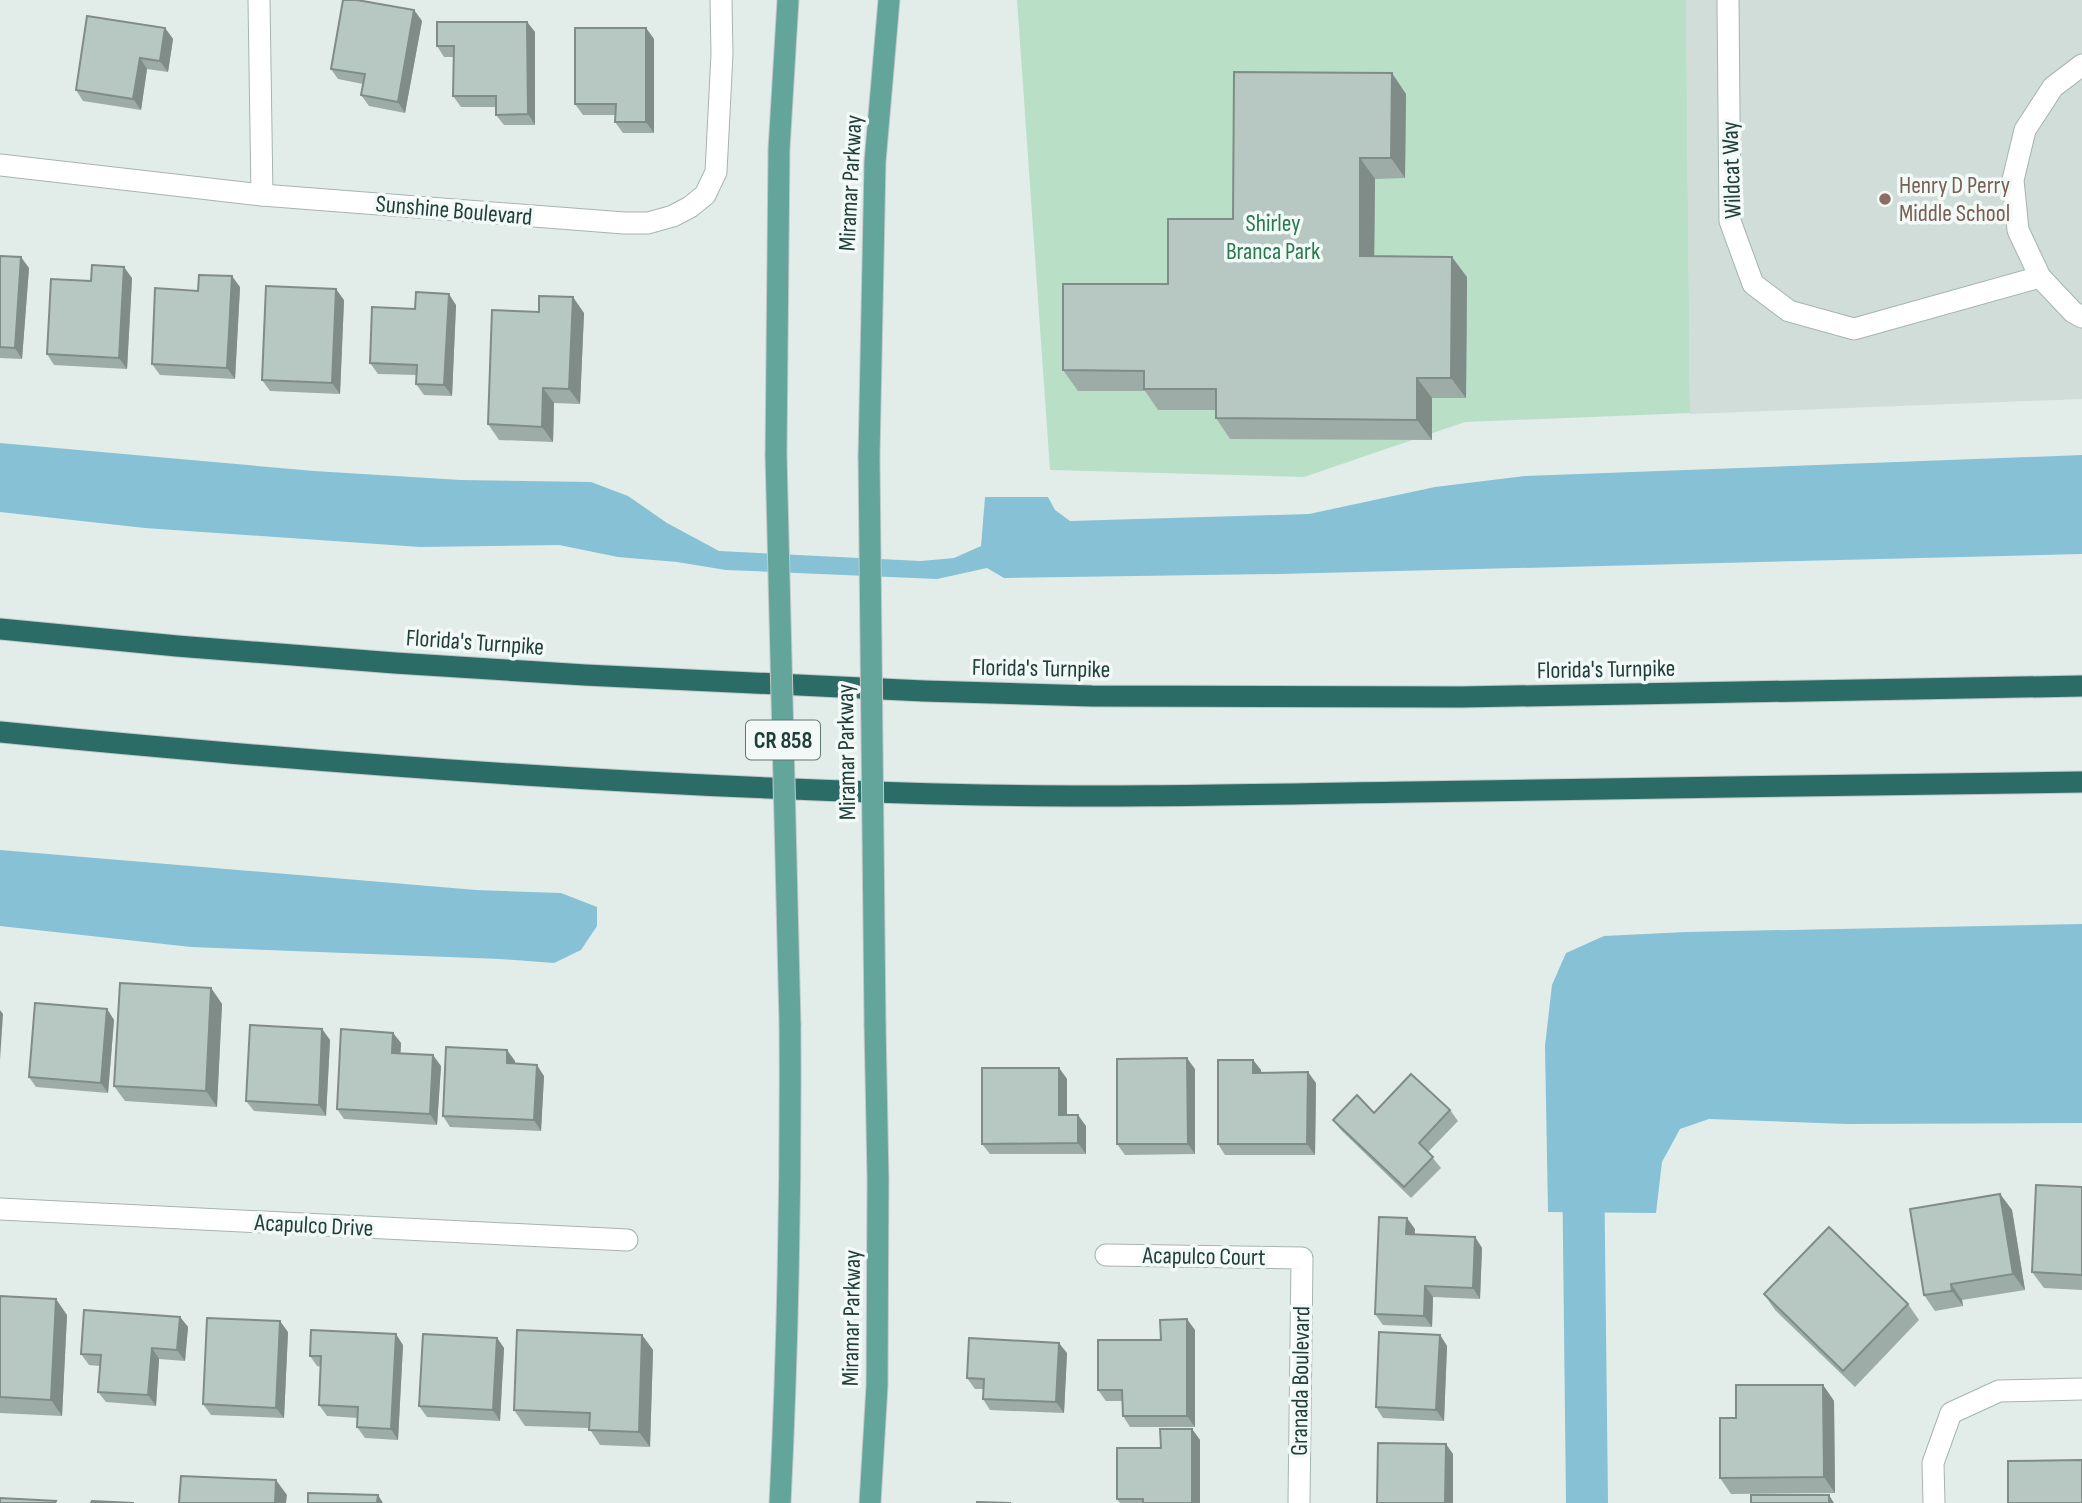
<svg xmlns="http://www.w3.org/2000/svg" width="2082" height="1503" viewBox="0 0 2082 1503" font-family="'Sofia Sans Condensed',sans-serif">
<rect width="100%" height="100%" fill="#e2ede9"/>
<polygon fill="#d0ddd8" points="1686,0 2082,0 2082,399 1690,414"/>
<polygon fill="#b9dfc7" points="1017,0 1686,0 1690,413 1465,422 1304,477 1050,470"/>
<g fill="#87c1d5">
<polygon points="0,443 314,471 461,480 591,482 628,496 667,523 719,551 921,561 954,558 981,546 985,497 1048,497 1055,510 1070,521 1309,514 1435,487 1525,476 2082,455 2082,554 1279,574 1004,578 987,568 937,579 726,570 677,562 618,557 559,545 420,547 145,528 0,512"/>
<polygon points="0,850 476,890 561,893 597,907 597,926 581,950 554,963 500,959 191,947 0,926"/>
<polygon points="2082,924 2082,1123 1847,1124 1709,1119 1680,1129 1662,1162 1656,1213 1548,1212 1545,1046 1552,985 1566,953 1604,936 1686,932"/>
</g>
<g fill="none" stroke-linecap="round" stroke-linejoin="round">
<polyline stroke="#87c1d5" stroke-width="42" points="1583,1154 1587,1503"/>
<defs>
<g id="minor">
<polyline points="259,0 262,195"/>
<polyline points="1728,0 1730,221 1753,284 1789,311 1854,329 2040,277"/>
<polyline points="2082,65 2053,87 2025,130 2013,180 2018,230 2040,277 2073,312 2082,317"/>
<polyline points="0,165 262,195 624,223 648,223 673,216 690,207 705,195 716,172 722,54 721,0"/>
<polyline points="0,1209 627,1240"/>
<polyline points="1106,1255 1302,1258 1299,1503"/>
<polyline points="1934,1503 1933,1463 1951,1413 1999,1391 2082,1389"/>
</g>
<g id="primary">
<polyline points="776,455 779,149 788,0"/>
<polyline points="869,457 875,162 889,0"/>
<path d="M780 1503C788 1343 791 1184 790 1024"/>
<polyline points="870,1503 877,1386 878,1179 875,1025"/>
</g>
<g id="motorway">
<polyline points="0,629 177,646 395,663 585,675 924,691 1092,696 1461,697 2082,686"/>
<path d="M0 732C326 764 654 788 982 795 1125 798 1269 794 1412 792 1635 788 1859 785 2082 782"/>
</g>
</defs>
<use href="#minor" stroke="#a4b5b1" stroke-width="23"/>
<use href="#primary" stroke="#c1c9c8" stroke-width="23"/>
<use href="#motorway" stroke="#c1c9c8" stroke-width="23"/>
<use href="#minor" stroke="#fff" stroke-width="21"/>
<use href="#primary" stroke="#64a59b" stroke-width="21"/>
<use href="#motorway" stroke="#2b6d66" stroke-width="21"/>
<defs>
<g id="primary-bridge">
<polyline points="776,455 790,1024"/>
<polyline points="869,457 875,1025"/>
</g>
</defs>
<use href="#primary-bridge" stroke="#c1c9c8" stroke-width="23" stroke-linecap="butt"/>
<use href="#primary-bridge" stroke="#64a59b" stroke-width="21"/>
</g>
<g fill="#9daca7">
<polygon points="414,10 422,21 405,113 369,106 361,95 363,84 338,79 331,69"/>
<polygon points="527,22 535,32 535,125 504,125 496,115 496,107 461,107 453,96 454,57 444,57 437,46"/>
<polygon points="165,28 173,39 168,72 147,69 141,110 83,101 76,90"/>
<polygon points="646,28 654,39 654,133 623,133 615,122 615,115 583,115 575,104"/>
<polygon points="1406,94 1405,178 1375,179 1374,256 1467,277 1466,398 1432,398 1432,440 1230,439 1216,418 1216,410 1158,410 1145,391 1078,391 1063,370 1168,284 1233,219"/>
<polygon points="0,256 29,268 22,359 0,358"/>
<polygon points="132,278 127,369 54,365 47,354 91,281"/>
<polygon points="240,287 235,379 160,375 152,364 198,291"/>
<polygon points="344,300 340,394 270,391 262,380"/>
<polygon points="456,305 452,396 424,395 416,384 417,375 378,374 370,363 415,309"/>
<polygon points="539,312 584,313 580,404 554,403 553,442 499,440 488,424"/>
<polygon points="211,988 222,1004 217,1107 125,1101 114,1086"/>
<polygon points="107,1009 114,1020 108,1093 36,1087 29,1077"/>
<polygon points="322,1029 330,1040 326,1116 254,1111 246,1101"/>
<polygon points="393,1033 401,1043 400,1053 441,1066 437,1125 344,1119 337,1109"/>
<polygon points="507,1050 515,1061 515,1064 544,1076 541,1131 450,1127 443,1116"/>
<polygon points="1253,1060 1261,1070 1261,1073 1316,1083 1315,1155 1225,1155 1218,1144"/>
<polygon points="1059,1068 1067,1079 1067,1115 1086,1126 1086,1154 990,1154 982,1144"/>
<polygon points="1195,1069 1195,1154 1125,1155 1117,1144"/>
<polygon points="1450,1110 1458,1121 1428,1152 1441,1168 1411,1198 1341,1130 1333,1120 1374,1113"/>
<polygon points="2082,1187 2082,1290 2044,1288 2032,1272"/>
<polygon points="2000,1194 2012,1210 2025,1290 1962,1300 1963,1306 1935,1311 1924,1295"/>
<polygon points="1415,1229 1414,1235 1475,1237 1482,1248 1480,1299 1433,1297 1432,1327 1383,1325 1375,1314"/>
<polygon points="1764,1294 1908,1304 1919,1320 1855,1387 1775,1310"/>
<polygon points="0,1296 67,1315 62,1416 0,1413"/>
<polygon points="180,1317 188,1327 185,1361 159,1359 156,1406 106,1402 98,1392 100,1366 89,1365 81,1354"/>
<polygon points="1195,1330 1195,1427 1130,1427 1123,1416 1122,1401 1106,1401 1098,1390"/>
<polygon points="288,1332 284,1418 211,1415 203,1404"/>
<polygon points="642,1335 653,1350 650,1447 600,1445 589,1428 525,1426 514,1410"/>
<polygon points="1440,1335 1447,1346 1444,1421 1383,1418 1376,1407"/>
<polygon points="497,1338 504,1348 500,1421 427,1417 419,1406"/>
<polygon points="403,1345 398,1440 365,1438 357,1427 358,1418 327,1416 319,1405 321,1367 317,1366 310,1356"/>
<polygon points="1067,1353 1064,1413 990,1410 983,1399 983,1389 975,1389 967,1378"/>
<polygon points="1823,1385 1834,1401 1835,1493 1731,1494 1720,1478 1736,1418"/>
<polygon points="1192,1429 1200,1440 1200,1503 1120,1503 1117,1499 1161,1448"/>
</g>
<g fill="#808c88">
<polygon points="414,10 422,21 405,113 398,102"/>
<polygon points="527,22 535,32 535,125 528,114"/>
<polygon points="165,28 173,39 168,72 160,61"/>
<polygon points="646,28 654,39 654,133 646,122"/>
<polygon points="140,58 147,69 141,110 133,99"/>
<polygon points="1392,73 1406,94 1405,178 1391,158"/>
<polygon points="1360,158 1375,179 1374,277 1360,256"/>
<polygon points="21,257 29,268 22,359 15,348"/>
<polygon points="1452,257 1467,277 1466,398 1451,378"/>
<polygon points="124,267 132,278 127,369 119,358"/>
<polygon points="232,276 240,287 235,379 227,368"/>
<polygon points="336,289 344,300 340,394 332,383"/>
<polygon points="449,294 456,305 452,396 444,385"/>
<polygon points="573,297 584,313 580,404 569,389"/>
<polygon points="1417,378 1432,398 1432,440 1417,420"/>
<polygon points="543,388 554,403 553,442 542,427"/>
<polygon points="211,988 222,1004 217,1107 206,1091"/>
<polygon points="107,1009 114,1020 108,1093 101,1083"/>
<polygon points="0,1010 3,1014 0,1060"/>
<polygon points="322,1029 330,1040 326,1116 319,1105"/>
<polygon points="393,1033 401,1043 400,1064 392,1053"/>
<polygon points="507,1050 515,1061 515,1074 507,1063"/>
<polygon points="433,1055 441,1066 437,1125 430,1114"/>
<polygon points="1187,1058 1195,1069 1195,1154 1188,1144"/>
<polygon points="1253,1060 1261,1070 1261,1083 1253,1073"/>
<polygon points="537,1065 544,1076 541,1131 534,1120"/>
<polygon points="1059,1068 1067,1079 1067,1126 1059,1115"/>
<polygon points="1308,1072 1316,1083 1315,1155 1307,1144"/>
<polygon points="1078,1115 1086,1126 1086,1154 1078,1143"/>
<polygon points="2000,1194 2012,1210 2025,1290 2013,1274"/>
<polygon points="1407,1218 1415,1229 1414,1245 1406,1234"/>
<polygon points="1475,1237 1482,1248 1480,1299 1473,1288"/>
<polygon points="1951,1284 1962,1300 1963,1306 1952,1291"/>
<polygon points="1425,1286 1433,1297 1432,1327 1424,1316"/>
<polygon points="56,1299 67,1315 62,1416 51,1400"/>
<polygon points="180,1317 188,1327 185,1361 177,1350"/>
<polygon points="1187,1319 1195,1330 1195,1427 1187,1416"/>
<polygon points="280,1321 288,1332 284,1418 276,1408"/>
<polygon points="396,1334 403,1345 398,1440 391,1429"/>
<polygon points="642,1335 653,1350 650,1447 639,1432"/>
<polygon points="1440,1335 1447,1346 1444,1421 1436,1410"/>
<polygon points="497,1338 504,1348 500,1421 493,1410"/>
<polygon points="1059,1343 1067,1353 1064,1413 1056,1402"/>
<polygon points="152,1348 159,1359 156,1406 148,1395"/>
<polygon points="1823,1385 1834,1401 1835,1493 1824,1477"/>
<polygon points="1192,1429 1200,1440 1200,1503 1192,1503"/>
<polygon points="1446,1444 1453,1454 1453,1503 1445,1503"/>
<polygon points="276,1480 287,1495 286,1503 275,1503"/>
<polygon points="378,1495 383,1503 377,1503"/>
<polygon points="1829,1495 1834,1503 1829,1503"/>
</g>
<g fill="#b7c8c2" stroke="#808c88" stroke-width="2">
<polygon points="343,0 357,0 414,10 398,102 361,95 365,74 331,69"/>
<polygon points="87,16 165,28 160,61 140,58 133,99 76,90"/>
<polygon points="437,22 527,22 528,114 496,115 496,96 453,96 454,46 437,46"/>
<polygon points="575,28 646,28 646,122 615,122 616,104 575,104"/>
<polygon points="1234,72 1392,73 1391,158 1360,158 1360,256 1452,257 1451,378 1417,378 1417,420 1216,418 1216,389 1144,389 1144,371 1063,370 1063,284 1168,284 1168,219 1233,219"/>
<polygon points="0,256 21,257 15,348 0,347"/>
<polygon points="92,265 124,267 119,358 47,354 51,279 91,281"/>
<polygon points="199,275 232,276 227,368 152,364 155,288 198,291"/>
<polygon points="266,286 336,289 332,383 262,380"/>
<polygon points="416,292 449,294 444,385 416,384 417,365 370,363 372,307 415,309"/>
<polygon points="539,296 573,297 569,389 543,388 542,427 488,424 492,310 539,312"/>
<polygon points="120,983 211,988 206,1091 114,1086"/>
<polygon points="35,1003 107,1009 101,1083 29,1077"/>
<polygon points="250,1025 322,1029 319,1105 246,1101"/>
<polygon points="341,1029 393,1033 392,1053 433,1055 430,1114 337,1109"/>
<polygon points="446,1047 507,1050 507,1063 537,1065 534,1120 443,1116"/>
<polygon points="1187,1058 1188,1144 1117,1144 1117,1059"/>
<polygon points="1218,1060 1253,1060 1253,1073 1308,1072 1307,1144 1218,1144"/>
<polygon points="982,1068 1059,1068 1059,1115 1078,1115 1078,1143 982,1144"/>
<polygon points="1411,1074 1450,1110 1419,1143 1433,1157 1404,1187 1333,1120 1357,1095 1374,1113"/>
<polygon points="2036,1185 2082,1187 2082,1275 2032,1272"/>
<polygon points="2000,1194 2013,1274 1951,1284 1952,1291 1924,1295 1910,1209"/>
<polygon points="1379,1217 1407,1218 1406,1234 1475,1237 1473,1288 1425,1286 1424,1316 1375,1314"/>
<polygon points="1829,1227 1908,1304 1843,1371 1764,1294"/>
<polygon points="0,1296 56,1299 51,1400 0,1397"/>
<polygon points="84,1310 180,1317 177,1350 152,1348 148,1395 98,1392 101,1355 81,1354"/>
<polygon points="207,1318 280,1321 276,1408 203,1404"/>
<polygon points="1187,1319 1187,1416 1123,1416 1122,1390 1098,1390 1098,1340 1161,1340 1160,1320"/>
<polygon points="311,1330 396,1334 391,1429 357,1427 358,1407 319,1405 321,1356 310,1356"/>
<polygon points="517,1330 642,1335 639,1432 589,1430 590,1413 514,1410"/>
<polygon points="1379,1332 1440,1335 1436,1410 1376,1407"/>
<polygon points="423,1334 497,1338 493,1410 419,1406"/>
<polygon points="969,1338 1059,1343 1056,1402 983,1399 984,1379 967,1378"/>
<polygon points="1736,1385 1823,1385 1824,1477 1720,1478 1720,1418 1736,1418"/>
<polygon points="1160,1429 1192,1429 1192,1503 1143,1503 1143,1499 1117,1499 1117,1448 1161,1448"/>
<polygon points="1378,1443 1446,1444 1445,1503 1377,1503"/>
<polygon points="2082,1460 2082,1503 2008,1503 2008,1461"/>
<polygon points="181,1476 276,1480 275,1503 179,1503"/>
<polygon points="308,1493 378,1495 377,1503 308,1503"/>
<rect x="1751" y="1495" width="78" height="8"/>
<polygon points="0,1498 56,1501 55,1503 0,1503"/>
<polygon points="92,1501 134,1503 91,1503"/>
<polygon points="977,1502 1011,1503 977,1503"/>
</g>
<circle fill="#8d6e63" stroke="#f2f9f6" stroke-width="2.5" cx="1885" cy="199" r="7"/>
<g text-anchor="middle" stroke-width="7" stroke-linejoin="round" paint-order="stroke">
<rect fill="#f2f9f6" stroke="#607772" stroke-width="2" x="746" y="720.5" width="74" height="39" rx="5"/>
<g font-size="23" font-weight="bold" fill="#213f3a">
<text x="783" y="748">CR 858</text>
</g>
<g font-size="24" fill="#213f3a" stroke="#f2f9f6">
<text transform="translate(1731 170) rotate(-92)" y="8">Wildcat Way</text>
<text transform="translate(850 183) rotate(-87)" y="8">Miramar Parkway</text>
<text transform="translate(454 210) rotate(5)" y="8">Sunshine Boulevard</text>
<text transform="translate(475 642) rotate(4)" y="8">Florida's Turnpike</text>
<text transform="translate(1041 668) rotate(1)" y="8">Florida's Turnpike</text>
<text transform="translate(1606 669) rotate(-1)" y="8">Florida's Turnpike</text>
<text transform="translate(846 752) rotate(-91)" y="8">Miramar Parkway</text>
<text transform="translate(314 1225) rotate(3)" y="8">Acapulco Drive</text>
<text transform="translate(1204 1256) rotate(1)" y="8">Acapulco Court</text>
<text transform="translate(851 1318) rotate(-89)" y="8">Miramar Parkway</text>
<text transform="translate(1300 1381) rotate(-89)" y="8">Granada Boulevard</text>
</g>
<g font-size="24" fill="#785e54" stroke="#f2f9f6" text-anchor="start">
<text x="1899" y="193">Henry D Perry<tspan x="1899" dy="28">Middle School</tspan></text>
</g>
<g font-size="24" fill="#29784f" stroke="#f2f9f6">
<text x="1273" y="231">Shirley<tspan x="1273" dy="28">Branca Park</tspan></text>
</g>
</g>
</svg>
